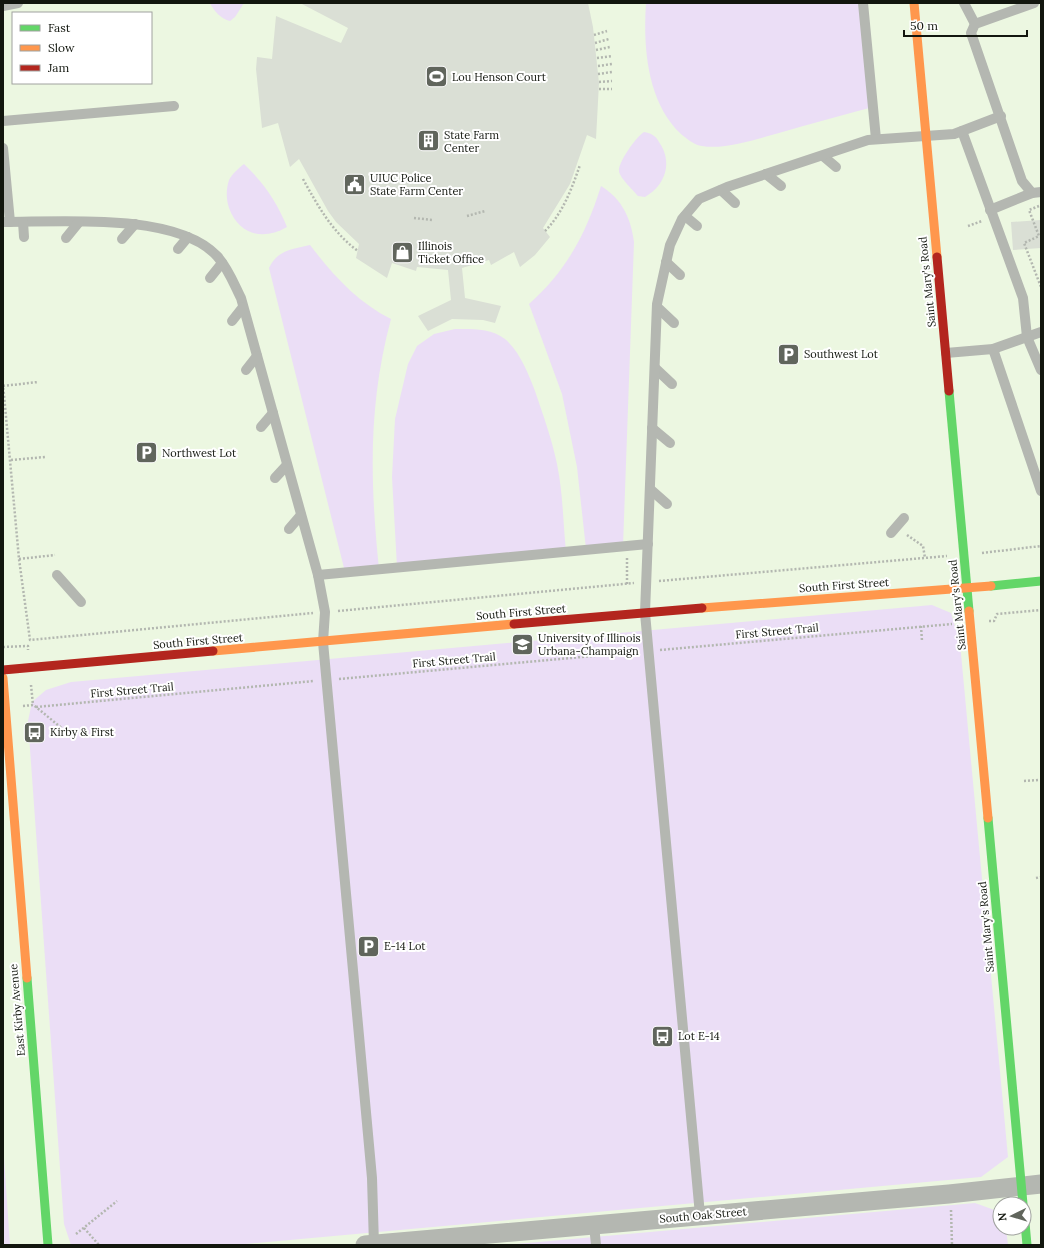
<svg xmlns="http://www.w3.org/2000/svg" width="1044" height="1248" viewBox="0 0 1044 1248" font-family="Lora,serif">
<rect width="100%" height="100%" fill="#f2f8ec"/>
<path fill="#ecf7e1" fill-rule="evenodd" d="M3 3H1041V1245H3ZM13 13H151V83H13ZM1000 1204H1024V1228H1000Z"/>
<g fill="#ebdef6">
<path d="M210 3H244L235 17 230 21C221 19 214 11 210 3Z"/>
<path d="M646 3H863L873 107C842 115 810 124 779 133 756 139 725 150 702 146 694 145 687 139 681 134 647 102 643 47 646 3Z"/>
<path d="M644 132C651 133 656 136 659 142 673 162 666 185 645 197L638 196C634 191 619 177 619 171 618 162 637 136 644 132Z"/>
<path d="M244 164C264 183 277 202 287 227 263 241 239 235 229 208 226 199 226 189 229 180 232 174 239 168 244 164Z"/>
<path d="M601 186C622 199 631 218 634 242L623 546 586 549 577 467 562 394 529 304C567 270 586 234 601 186Z"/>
<path d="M310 245C333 275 357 302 391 319 368 405 370 481 379 569L345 572 269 268C277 250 293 249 310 245Z"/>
<path d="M455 329C472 329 491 328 505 339 520 352 528 373 535 391 543 415 552 439 557 464 563 493 563 522 566 551L397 567 392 477 395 419 408 364 417 346 434 334Z"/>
<polygon points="932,605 951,613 960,643 1008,1157 981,1177 235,1245 71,1245 64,1224 28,721 32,702 46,690 71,682"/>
<polygon points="3,1143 10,1245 3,1245"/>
<polygon points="975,1203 1000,1212 1000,1228 1006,1228 1008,1245 504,1245"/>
</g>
<g fill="#dadfd5">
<polygon points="300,3 588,3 593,27 599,83 596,139 587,135 570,184 543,228 550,237 535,255 520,267 514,252 491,265 489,260 462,268 465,298 501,306 495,323 483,320 452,319 428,331 418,316 451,300 448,270 417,267 416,271 392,263 387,278 356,258 359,244 336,222 328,211 299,159 290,167 278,123 262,128 256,69 257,57 272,59 276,16 341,43 348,28"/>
<polygon points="1041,220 1041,248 1013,250 1011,222"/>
</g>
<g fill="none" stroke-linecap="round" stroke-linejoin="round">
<g stroke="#b3b7b0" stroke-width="2.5" stroke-dasharray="2 2" stroke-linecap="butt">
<polyline points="594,35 607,31"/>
<polyline points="595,43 609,39"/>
<polyline points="596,50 610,47"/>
<polyline points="597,58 612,56"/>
<polyline points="598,66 612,64"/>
<polyline points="598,74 612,72"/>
<polyline points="599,82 612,81"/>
<polyline points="599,89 612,89"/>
<path d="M303 179C318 206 332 232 358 251"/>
<polyline points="1039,206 1029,210 1039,236 1024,243 1041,287"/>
<polyline points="467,216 485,211"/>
<polyline points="414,218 433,220"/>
<polyline points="968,226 982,221"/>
<path d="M545 231C563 213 572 188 580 165"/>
<polyline points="3,384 19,559 30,640 313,613"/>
<polyline points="3,386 38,382"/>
<polyline points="11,460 45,457"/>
<polyline points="907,535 923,546 925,558"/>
<polyline points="982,553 1041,546"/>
<polyline points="19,559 55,555"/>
<polyline points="659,581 947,556"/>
<polyline points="627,584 627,558"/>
<polyline points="338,611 634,583"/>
<polyline points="989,621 994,621 997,614 1041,610"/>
<polyline points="921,626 922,641"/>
<polyline points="3,647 28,646 28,650"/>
<polyline points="660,650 952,624"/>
<polyline points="339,679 637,652"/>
<polyline points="31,685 33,705"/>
<polyline points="23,706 33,705 36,707 75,739"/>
<polyline points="36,707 314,681"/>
<polyline points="1024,781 1039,780"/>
<polyline points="1036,878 1041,877"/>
<polyline points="951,1210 952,1245"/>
<polyline points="84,1228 99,1245"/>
<polyline points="76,1234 117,1201"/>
</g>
<g stroke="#b4b7b1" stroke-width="10">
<polyline points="863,3 876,139"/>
<polyline points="964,3 975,24"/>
<polyline points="1034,3 975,24 971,33 1022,181 1032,193 1041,192"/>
<polyline points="3,6 18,3"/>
<polyline points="3,121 174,106"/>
<polyline points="962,131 1023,298 1027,337 1041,370"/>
<polyline points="3,148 10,222"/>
<polyline points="823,156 836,167"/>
<polyline points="766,174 781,186"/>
<polyline points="721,190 735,203"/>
<polyline points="990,210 1032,193"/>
<polyline points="685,216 697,226"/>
<path d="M3 222C61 222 176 212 217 256 228 268 234 284 241 298L318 575 325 612 323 642 372 1178 374 1245"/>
<polyline points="23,222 24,237"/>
<polyline points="66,238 79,222"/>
<polyline points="122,239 135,224"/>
<polyline points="178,249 188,237"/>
<polyline points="666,262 680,275"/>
<polyline points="210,278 222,263"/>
<polyline points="657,307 674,323"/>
<polyline points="232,321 243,307"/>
<polyline points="993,349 1041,491"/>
<polyline points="946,353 993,349 1041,332"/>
<polyline points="655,368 672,384"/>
<polyline points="246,370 257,356"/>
<polyline points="261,427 273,413"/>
<polyline points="652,428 670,443"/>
<polyline points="275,478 287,465"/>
<polyline points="650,489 667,504"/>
<polyline points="289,529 301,515"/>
<polyline points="891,533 904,518"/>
<polyline points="57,575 81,602"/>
<polyline points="318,575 648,544"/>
<polyline points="700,1215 645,613 657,304 670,245 682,219 699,199 727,187 868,140 954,134 1001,116"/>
<polyline points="594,1225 596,1245"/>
</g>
<polyline stroke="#b4b7b1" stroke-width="19" points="365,1245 949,1194 1041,1184"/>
<g stroke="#63d668" stroke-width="9">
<polyline points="949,391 969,611"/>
<polyline points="991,586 1041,581"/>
<polyline points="988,818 1023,1204"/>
<polyline points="27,978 48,1245"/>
<polyline points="1024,1212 1027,1245"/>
</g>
<g stroke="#ff974d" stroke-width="9">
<polyline points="914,3 937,257"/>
<polyline points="702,608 991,586"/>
<polyline points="969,611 988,818"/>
<polyline points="213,651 514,624"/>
<polyline points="3,678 27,978"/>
</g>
<g stroke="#b3261e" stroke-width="9">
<polyline points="937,257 949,391"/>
<polyline points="514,624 702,608"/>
<polyline points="3,670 213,651"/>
</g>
</g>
<defs>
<symbol id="stadium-square" viewBox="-11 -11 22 22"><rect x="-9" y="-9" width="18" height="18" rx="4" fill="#60655c" stroke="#fff"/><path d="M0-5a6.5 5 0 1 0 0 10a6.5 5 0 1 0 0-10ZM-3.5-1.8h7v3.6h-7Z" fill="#fff"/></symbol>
<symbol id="building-square" viewBox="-11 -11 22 22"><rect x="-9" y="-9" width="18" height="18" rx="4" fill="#60655c" stroke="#fff"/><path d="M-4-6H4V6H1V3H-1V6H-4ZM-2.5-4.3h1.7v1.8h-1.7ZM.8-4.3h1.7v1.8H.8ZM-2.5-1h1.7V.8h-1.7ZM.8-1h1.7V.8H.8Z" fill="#fff"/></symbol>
<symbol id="civic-square" viewBox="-11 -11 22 22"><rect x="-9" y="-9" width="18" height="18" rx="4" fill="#60655c" stroke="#fff"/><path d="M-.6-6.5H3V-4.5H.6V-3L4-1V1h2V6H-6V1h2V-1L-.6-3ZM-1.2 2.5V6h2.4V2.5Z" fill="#fff"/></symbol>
<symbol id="shop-square" viewBox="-11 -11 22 22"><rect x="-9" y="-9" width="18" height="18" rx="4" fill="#60655c" stroke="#fff"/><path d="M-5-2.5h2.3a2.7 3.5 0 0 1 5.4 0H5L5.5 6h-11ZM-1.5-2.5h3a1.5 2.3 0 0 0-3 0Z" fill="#fff"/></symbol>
<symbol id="parking-square" viewBox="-11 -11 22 22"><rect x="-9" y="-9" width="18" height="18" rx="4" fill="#60655c" stroke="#fff"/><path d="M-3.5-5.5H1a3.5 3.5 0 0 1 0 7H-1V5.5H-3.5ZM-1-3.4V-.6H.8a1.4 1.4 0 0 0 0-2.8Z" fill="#fff"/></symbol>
<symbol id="university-square" viewBox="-11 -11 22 22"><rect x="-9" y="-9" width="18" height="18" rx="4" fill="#60655c" stroke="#fff"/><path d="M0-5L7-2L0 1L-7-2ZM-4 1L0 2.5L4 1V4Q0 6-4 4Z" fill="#fff"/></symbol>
<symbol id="bus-square" viewBox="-11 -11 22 22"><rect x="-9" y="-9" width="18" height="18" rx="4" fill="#60655c" stroke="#fff"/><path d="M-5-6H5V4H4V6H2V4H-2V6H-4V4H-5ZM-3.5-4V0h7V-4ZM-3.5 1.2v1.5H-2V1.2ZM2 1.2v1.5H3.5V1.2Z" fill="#fff"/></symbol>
</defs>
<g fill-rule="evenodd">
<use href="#stadium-square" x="424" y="64" width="25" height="25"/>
<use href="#building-square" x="416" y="128" width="25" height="25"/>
<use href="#civic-square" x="342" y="172" width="25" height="25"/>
<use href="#shop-square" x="390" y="240" width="25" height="25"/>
<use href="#parking-square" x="776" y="342" width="25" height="25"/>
<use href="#parking-square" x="134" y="440" width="25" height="25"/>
<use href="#university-square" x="510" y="632" width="25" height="25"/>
<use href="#bus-square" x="22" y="720" width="25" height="25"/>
<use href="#parking-square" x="356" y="934" width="25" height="25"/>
<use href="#bus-square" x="650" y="1024" width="25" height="25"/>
</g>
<g text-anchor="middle" stroke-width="4" stroke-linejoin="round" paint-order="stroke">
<g font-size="11" fill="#12160e" stroke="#fff" text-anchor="start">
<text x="452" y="81">Lou Henson Court</text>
<text x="444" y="139">State Farm<tspan x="444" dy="13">Center</tspan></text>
<text x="370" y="182">UIUC Police<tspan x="370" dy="13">State Farm Center</tspan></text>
<text x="418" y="250">Illinois<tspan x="418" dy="13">Ticket Office</tspan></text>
<text x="804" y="358">Southwest Lot</text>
<text x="162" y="457">Northwest Lot</text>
<text x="538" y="642">University of Illinois<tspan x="538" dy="13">Urbana-Champaign</tspan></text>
<text x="50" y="736">Kirby &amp; First</text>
<text x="384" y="950">E-14 Lot</text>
<text x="678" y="1040">Lot E-14</text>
</g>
<g font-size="11" fill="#12160e" stroke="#fff">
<text transform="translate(927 282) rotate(-96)" y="4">Saint Mary's Road</text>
<text transform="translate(844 585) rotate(-4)" y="4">South First Street</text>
<text transform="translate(957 605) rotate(-96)" y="4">Saint Mary's Road</text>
<text transform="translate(521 612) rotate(-5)" y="4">South First Street</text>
<text transform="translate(777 631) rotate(-5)" y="4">First Street Trail</text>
<text transform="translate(198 641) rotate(-5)" y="4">South First Street</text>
<text transform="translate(454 660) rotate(-5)" y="4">First Street Trail</text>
<text transform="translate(132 690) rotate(-5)" y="4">First Street Trail</text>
<text transform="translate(986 927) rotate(-95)" y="4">Saint Mary's Road</text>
<text transform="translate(17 1010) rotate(-95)" y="4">East Kirby Avenue</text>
<text transform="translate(703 1215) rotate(-5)" y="4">South Oak Street</text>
</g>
</g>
<rect width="1044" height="1248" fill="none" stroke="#12160e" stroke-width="8"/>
<rect x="12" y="12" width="140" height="72" fill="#ffffff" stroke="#a0a29f"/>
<rect x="20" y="25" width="20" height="6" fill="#63d668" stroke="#a0a29f"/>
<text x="48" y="32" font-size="12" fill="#12160e">Fast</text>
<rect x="20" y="45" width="20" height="6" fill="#ff974d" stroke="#a0a29f"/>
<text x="48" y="52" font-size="12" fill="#12160e">Slow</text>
<rect x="20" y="65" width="20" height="6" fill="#b3261e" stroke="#a0a29f"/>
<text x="48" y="72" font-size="12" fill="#12160e">Jam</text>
<g transform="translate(1012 1216) rotate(265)"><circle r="19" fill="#ffffff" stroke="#a0a29f"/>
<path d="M0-3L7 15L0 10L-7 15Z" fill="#60655c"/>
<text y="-6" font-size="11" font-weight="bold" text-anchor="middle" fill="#12160e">N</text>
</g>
<path d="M904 30v6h123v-6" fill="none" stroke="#12160e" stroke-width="2"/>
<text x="910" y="30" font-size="12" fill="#12160e" stroke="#ffffff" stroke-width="3" paint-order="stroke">50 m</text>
</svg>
